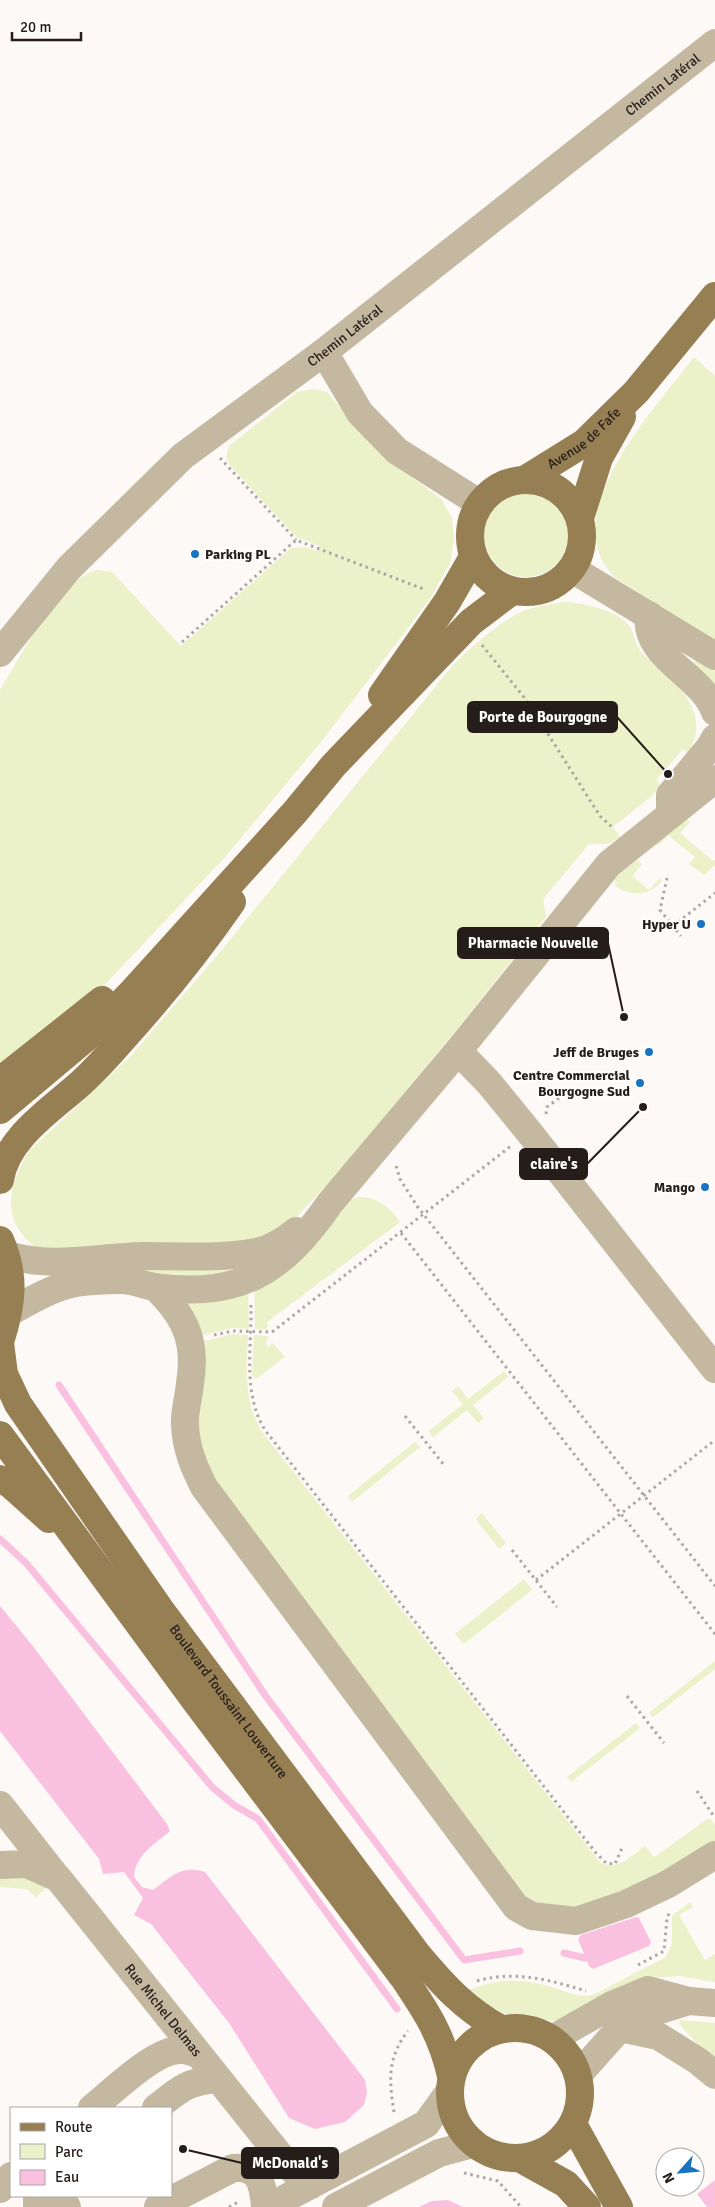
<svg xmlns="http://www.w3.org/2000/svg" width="715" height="2207" viewBox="0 0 715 2207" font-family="Signika,sans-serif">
<rect width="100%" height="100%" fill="#fdf9f7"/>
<g fill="#ebf1c8">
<path d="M694 357 715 376V642C687 625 658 608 632 588 625 583 615 579 610 572 558 510 657 407 694 357Z"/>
<polygon points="313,389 327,392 368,441 391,462 441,499 452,518 454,540 450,563 430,599 324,738 225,857 83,1008 0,1071 0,690 39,624 70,585 88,573 97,570 112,572 181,646 291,548 305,547 318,551 319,546 295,536 230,465 226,457 229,446 297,392"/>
<circle cx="526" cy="535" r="42"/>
<path d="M564 602C583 603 619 610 630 627 636 636 634 645 643 654 671 679 715 710 688 753L683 749 656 780 660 784 654 794 613 827 620 837 608 844H589L543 899 546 917 462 1023 336 1175 287 1227 261 1241 138 1252 35 1247C0 1219 8 1186 29 1151L131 1056 221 951 453 665C474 645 498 622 526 610 538 606 552 604 564 602Z"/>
<polygon points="696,659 715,668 715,687 694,664"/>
<polygon points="686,818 690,822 680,833 713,861 715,860 715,865 704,875 689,864 695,857 668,835 659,845 655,844"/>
<path d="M637 860 642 864 632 876 649 890 660 878 662 881C650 895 636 896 619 889L615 884 616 877Z"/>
<path d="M359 1197C377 1197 390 1207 400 1222L267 1322 268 1329H255L254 1284 347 1201Z"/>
<polygon points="230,1263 248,1274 166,1278 131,1266"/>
<polygon points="248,1287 249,1329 233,1328 202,1335 177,1294"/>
<path d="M233 1334 248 1335C246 1370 244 1401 262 1432L600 1862C617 1872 631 1856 645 1846L654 1857 709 1818 715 1825V1845L654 1880 575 1908 539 1903 524 1895 515 1887 211 1474C208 1465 204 1455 201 1445 193 1415 201 1372 204 1341Z"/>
<polygon points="254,1335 268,1336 266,1344 268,1347 273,1343 285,1357 256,1379 252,1375"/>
<polygon points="504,1371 508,1377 473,1405 484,1418 478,1423 467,1410 433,1437 429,1431 463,1404 452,1391 458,1386 468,1399"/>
<polygon points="415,1442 420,1447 352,1502 348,1496"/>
<polygon points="482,1513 506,1543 499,1549 476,1519"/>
<polygon points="524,1579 532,1590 464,1644 455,1634"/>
<polygon points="715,1661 715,1669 653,1717 649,1713"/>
<polygon points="636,1723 640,1728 571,1782 567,1777"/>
<polygon points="0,1871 43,1877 170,2033 166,2036 48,1886 36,1897 27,1889 0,1887"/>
<path d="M690 1902 693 1907 679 1915 705 1960 715 1954V1982L680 1976 649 1978 571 2017 553 2021 507 2014 487 2005 470 1990C497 1977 527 1979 555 1988 567 1992 580 1998 593 1995L666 1957 672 1944V1916Z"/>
<polygon points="680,2020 715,2023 715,2063 679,2024"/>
</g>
<g fill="#fac0df">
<path d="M0 1606 32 1645 167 1824 170 1831C155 1844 135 1855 134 1877L142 1887 153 1890C172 1876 181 1865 205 1872L365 2080 367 2093 364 2105 345 2122 315 2129 289 2118 229 2023 151 1924 134 1915 143 1898 124 1872 103 1874 99 1859 0 1731Z"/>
<polygon points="636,1917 639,1918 651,1942 649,1946 593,1969 589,1966 578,1939 581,1935"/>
<polygon points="715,2180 715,2207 707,2207 697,2194"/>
<polygon points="448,2200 463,2207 419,2207 432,2201"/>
</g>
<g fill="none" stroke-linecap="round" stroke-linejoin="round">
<g stroke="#fac0df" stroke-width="7">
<polyline points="59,1385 265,1695 464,1960 520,1951"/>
<polyline points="0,1539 26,1563 212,1787 234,1805 258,1819 397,2009"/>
<polyline points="564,1953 585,1958"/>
</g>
<g stroke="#aca6a4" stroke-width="3" stroke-dasharray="2.5 4" stroke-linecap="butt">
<polyline points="220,458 296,540"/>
<polyline points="182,642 296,540 426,590"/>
<polyline points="482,645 527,701 600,816 614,829"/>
<polyline points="667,878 660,910 681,936"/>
<polyline points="673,926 715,893"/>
<polyline points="546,1114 547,1107 570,1090"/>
<polyline points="396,1166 400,1179 417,1206 715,1586"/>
<polyline points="401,1233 715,1634"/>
<path d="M251 1305C252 1346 242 1393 265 1430L596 1853 606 1863 615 1864 622 1848"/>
<polyline points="214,1335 233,1331 272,1332 511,1146"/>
<polyline points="405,1416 444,1465"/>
<polyline points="512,1550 557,1607"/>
<polyline points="536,1580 715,1440"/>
<polyline points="627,1696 664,1743"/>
<polyline points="697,1791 715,1818"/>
<polyline points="638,1965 664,1951 667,1918 670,1911"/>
<path d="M477 1981C514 1970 550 1980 586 1991"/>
<path d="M394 2112C389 2080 387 2058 408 2031"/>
<polyline points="464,2173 498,2181 521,2207"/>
<polyline points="229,2207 240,2201"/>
</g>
<g stroke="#c5b8a1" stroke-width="28">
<polyline points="324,352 360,413 397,451 479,503"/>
<polyline points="572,569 715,656"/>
<path d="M649 615C643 658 702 674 715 712"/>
<path id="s1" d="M0 653 69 568 183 456 324 352 715 43"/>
<polyline points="670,813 670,795 710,747 715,738"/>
<polyline points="458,1051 489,1083 529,1132 715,1369"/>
<path d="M7 1255C54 1269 95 1257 143 1256 180 1256 219 1259 256 1252 271 1249 285 1240 296 1231"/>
<path d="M155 1287C185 1316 197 1341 190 1383 189 1397 184 1412 185 1425 186 1449 194 1467 204 1487L516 1907 532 1916 576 1921 626 1904 668 1884 715 1855"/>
<path d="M10 1312C30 1301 53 1287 76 1283 90 1281 107 1280 121 1280 132 1280 143 1285 155 1287 240 1299 283 1271 330 1203L458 1051 609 864 715 779"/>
<polyline points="0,1805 55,1875"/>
<path id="s2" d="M0 1865 27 1864 58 1878 289 2167 311 2185"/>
<polyline points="620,2028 658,2036 698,2061 715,2075"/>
<polyline points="552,2039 612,2005 648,1990 689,2001 715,2003"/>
<polyline points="578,2075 620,2028 648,2014 689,2001"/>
<path d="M92 2108C112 2092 154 2050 180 2050 185 2049 191 2052 195 2053"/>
<path d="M156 2108C180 2089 186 2082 217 2079"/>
<polyline points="0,2189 11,2176"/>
<polyline points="60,2196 67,2207"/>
<polyline points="37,2207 37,2196"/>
<path d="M158 2207 233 2168C260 2166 263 2184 265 2207"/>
<polyline points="269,2207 426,2124 449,2092"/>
<polyline points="336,2207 439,2153 473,2144"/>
</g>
<g stroke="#977f54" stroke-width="28">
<path id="s3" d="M526 479 584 443 636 392 715 296"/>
<circle cx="526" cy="536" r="56"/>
<polyline points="580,518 599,458 622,417"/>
<polyline points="382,695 447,602 473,557"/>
<polyline points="0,1081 102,1000"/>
<polyline points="0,1110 93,1032 134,990 295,812 333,766 471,622 512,591"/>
<path d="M0 1180C6 1138 52 1109 81 1083 95 1070 108 1056 121 1041 161 997 198 951 232 902"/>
<path d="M0 1240C16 1276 12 1305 0 1342"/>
<path id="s4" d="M0 1343 4 1374 18 1404 160 1609 418 1955C444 1986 465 2009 501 2029"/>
<path d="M0 1435 196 1702 403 1977C426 2011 442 2035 451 2076"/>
<polyline points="0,1479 10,1484 49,1519"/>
<circle cx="515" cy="2093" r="65"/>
<polyline points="573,2124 619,2207"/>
<polyline points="521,2159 566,2184 587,2207"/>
</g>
</g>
<g fill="#1873c0" stroke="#fff" stroke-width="2">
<circle cx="195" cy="554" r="5"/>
<circle cx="701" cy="924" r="5"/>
<circle cx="649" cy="1052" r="5"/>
<circle cx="640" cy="1083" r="5"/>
<circle cx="705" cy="1187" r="5"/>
</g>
<g text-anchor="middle" stroke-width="4" stroke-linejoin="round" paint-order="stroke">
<g font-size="14" fill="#241d19" stroke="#fff">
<text dy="5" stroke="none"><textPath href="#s1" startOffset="876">Chemin Latéral</textPath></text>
<text dy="5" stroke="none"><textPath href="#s1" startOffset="471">Chemin Latéral</textPath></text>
<text dy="5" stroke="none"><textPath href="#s3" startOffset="71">Avenue de Fafe</textPath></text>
<text dy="5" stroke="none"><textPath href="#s4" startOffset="429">Boulevard Toussaint Louverture</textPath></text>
<text dy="5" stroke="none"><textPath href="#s2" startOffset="230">Rue Michel Delmas</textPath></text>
</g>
<g font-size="14" font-weight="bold" fill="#241d19" stroke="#fff" text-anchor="end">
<text x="205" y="559" text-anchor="start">Parking PL</text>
<text x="691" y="929">Hyper U</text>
<text x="639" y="1057">Jeff de Bruges</text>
<text x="630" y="1080">Centre Commercial<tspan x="630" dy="16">Bourgogne Sud</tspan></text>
<text x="695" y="1192">Mango</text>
</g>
</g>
<path fill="none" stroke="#241d19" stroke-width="2" d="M668 774L617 717M624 1017L608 943M643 1107L587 1164M183 2149L242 2163"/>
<g fill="#241d19" stroke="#fff" stroke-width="2">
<circle cx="668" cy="774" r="5"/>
<circle cx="624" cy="1017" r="5"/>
<circle cx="643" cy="1107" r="5"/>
<circle cx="183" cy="2149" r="5"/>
</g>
<g fill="#241d19" stroke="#241d19" stroke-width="2">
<rect x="468" y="702" width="149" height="30" rx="5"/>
<rect x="458" y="928" width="150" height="30" rx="5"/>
<rect x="520" y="1149" width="67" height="30" rx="5"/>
<rect x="242" y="2148" width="96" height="30" rx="5"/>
</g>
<g font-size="15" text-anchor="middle" font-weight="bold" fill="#fff">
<text x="543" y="722">Porte de Bourgogne</text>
<text x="533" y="948">Pharmacie Nouvelle</text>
<text x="554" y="1169">claire's</text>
<text x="290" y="2168">McDonald's</text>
</g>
<rect x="10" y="2107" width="162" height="90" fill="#ffffff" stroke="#a7a5a3"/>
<rect x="20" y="2123" width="25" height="8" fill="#977f54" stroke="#a7a5a3"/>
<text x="55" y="2132" font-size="15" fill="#241d19">Route</text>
<rect x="20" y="2144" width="25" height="15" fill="#ebf1c8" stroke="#a7a5a3"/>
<text x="55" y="2157" font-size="15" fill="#241d19">Parc</text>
<rect x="20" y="2170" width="25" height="15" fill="#fac0df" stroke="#a7a5a3"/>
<text x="55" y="2182" font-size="15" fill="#241d19">Eau</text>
<g transform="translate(680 2172) rotate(243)"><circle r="24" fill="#ffffff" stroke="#a7a5a3"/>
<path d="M0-4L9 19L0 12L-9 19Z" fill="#1873c0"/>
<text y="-8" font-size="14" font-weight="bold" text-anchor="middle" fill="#241d19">N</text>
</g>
<path d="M12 32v8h69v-8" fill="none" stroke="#241d19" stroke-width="2.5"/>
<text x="20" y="32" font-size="15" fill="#241d19" stroke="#ffffff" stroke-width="4" paint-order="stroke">20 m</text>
</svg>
